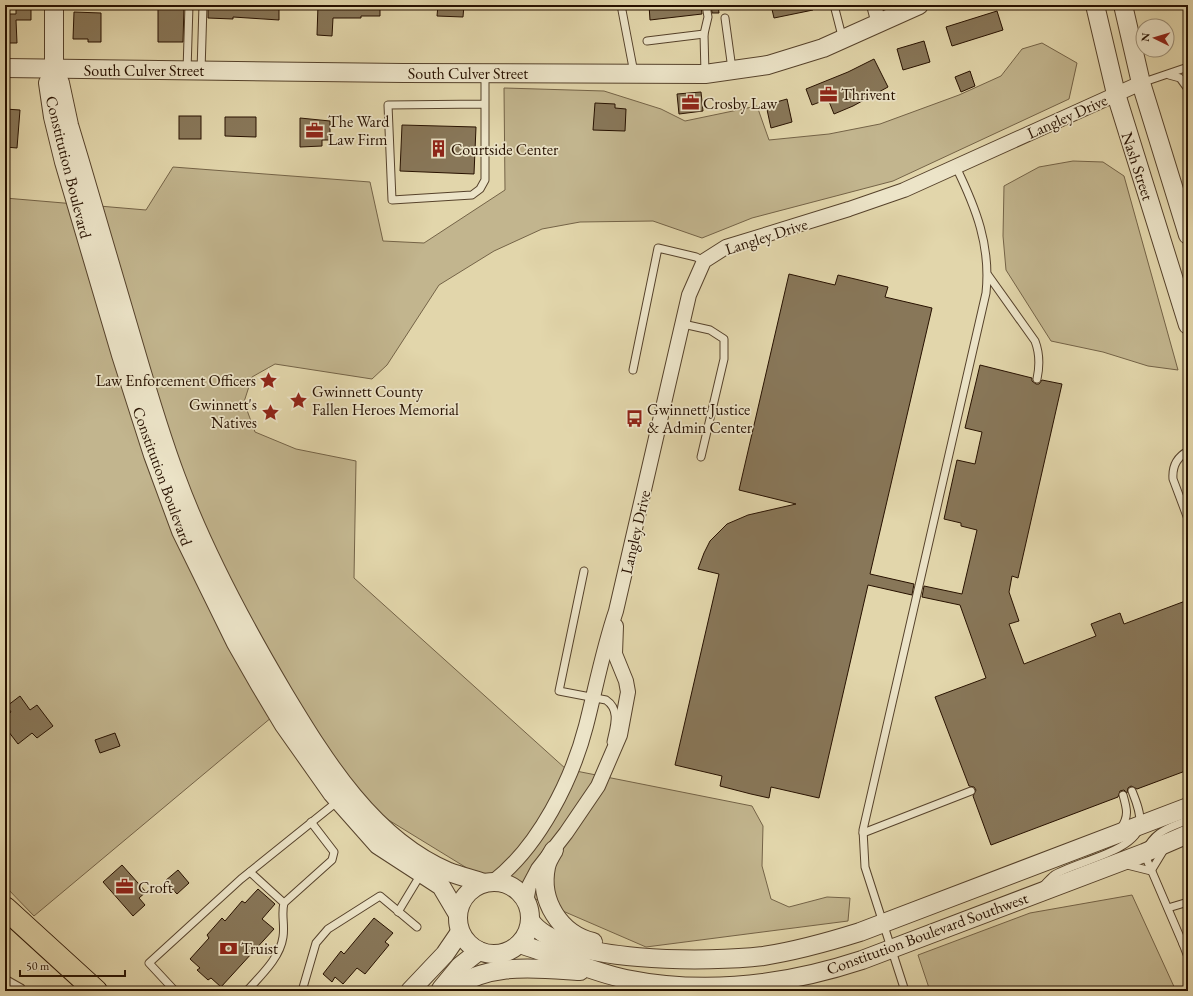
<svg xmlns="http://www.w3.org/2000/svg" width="1193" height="996" viewBox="0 0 1193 996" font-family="'EB Garamond',serif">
<rect width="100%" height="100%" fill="#e2d6ab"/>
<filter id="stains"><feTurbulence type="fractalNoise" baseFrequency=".005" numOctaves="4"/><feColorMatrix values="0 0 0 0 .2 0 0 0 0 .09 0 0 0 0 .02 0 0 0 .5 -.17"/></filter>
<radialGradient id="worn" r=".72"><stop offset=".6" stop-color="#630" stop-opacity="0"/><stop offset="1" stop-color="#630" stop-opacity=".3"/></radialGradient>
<g fill="#c2b58e" stroke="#746347">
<polygon points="1042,43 1077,63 1069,99 893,181 752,218 702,238 653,221 580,222 542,229 494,251 439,285 387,365 372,379 275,364 252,377 244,402 255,432 296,449 356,461 354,578 566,769 752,806 763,826 762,866 771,899 789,907 827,897 850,898 848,921 646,947 475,873 333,786 284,707 34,916 5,886 5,198 146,210 173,167 370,182 383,241 424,243 505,190 504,88 604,91 661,109 685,121 757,106 769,140 829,134 880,124 959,95 1001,76 1022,49"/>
<polygon points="1073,161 1103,162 1124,176 1178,370 1148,366 1103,352 1051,341 1006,270 1003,236 1004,186 1039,167"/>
<polygon points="1132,895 1176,991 930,991 918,955 1030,913"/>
</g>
<g fill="#887759" stroke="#271100">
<polygon points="16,5 31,5 31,20 16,20 17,43 5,43 5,14 16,14"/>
<polygon points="208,5 279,5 279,20 233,17 233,19 208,18"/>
<polygon points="318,5 380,5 380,16 361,16 361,18 333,18 332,36 317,35"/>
<polygon points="438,5 464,5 463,17 437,16"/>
<polygon points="649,5 701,5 702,14 650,20"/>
<polygon points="711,5 718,5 719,13 712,13"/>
<polygon points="771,5 812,5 813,10 774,18"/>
<polygon points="158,7 184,7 183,42 158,42"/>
<polygon points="997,11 1003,30 952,46 946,27"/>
<polygon points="74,12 101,13 101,42 88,42 88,39 73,39"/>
<polygon points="924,41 930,62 903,70 897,49"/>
<polygon points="874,59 888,87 853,106 834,114 828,99 812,105 806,89 848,72"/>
<polygon points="970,71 975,86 961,92 955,77"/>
<polygon points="701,92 703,111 679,114 677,94"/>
<polygon points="787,99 792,122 771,128 766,105"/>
<polygon points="595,103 615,104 615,108 626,109 625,131 593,130"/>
<polygon points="5,109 20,110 17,148 5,147"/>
<rect x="179" y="116" width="22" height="23"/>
<polygon points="225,117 256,117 256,137 225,136"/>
<polygon points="300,118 330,121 330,140 322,140 322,146 300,147"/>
<polygon points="402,125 476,127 474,174 400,171"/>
<polygon points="789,274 835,285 838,275 855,279 888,287 885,297 932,308 870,574 914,584 912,595 868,585 819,798 771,787 769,798 751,794 720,786 722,776 675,765 719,574 698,569 704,553 710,541 727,524 748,515 796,504 739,490"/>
<polygon points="980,365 1032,378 1032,381 1036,384 1039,384 1042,380 1062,384 1018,578 1012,576 1009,592 1019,621 1009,624 1024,664 1096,636 1091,624 1120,613 1124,624 1188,600 1188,770 1137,789 1131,786 1128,788 1127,793 1124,790 1120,791 1118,797 991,845 973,796 976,790 974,787 969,786 935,697 986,678 960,605 922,597 924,586 962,594 977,530 961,526 961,523 944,519 957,460 975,464 982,432 965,428"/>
<polygon points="20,696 30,710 37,705 53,726 37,738 32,733 18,744 5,727 5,717 11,712 7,706"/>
<polygon points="115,733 120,746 100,753 95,740"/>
<polygon points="122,865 146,892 139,898 145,905 133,916 103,882"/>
<polygon points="178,870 189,883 177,894 165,881"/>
<polygon points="258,889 275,904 262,919 274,929 221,987 211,978 208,980 197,970 200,968 190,959 209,938 207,935 222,918 225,921 242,901 245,903"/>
<polygon points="374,918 393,933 385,942 389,945 365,974 357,968 343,984 335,977 332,982 323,974 341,951 344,954"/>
</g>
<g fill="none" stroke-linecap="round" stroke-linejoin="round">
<defs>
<g id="service">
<polyline points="621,5 634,73"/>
<polyline points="834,5 843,40"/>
<polyline points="725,18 732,69"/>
<polyline points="647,41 704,34"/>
<polyline points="187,71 189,5"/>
<polyline points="201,71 203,5"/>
<polyline points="485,73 485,180 480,189 472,195 392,200 388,105 485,104"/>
<polyline points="705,74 704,34 708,17 706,5"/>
<polyline points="1169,75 1180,78 1188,89"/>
<polyline points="1141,83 1188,67"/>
<path d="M988 275 1035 341C1040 354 1040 365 1037 379"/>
<polyline points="683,324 710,330 724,339 724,359 701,457"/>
<polyline points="633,370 658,248 696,257 704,261"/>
<path d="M1188 451C1177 457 1172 466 1173 479L1188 519"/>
<path d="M584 571 559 691 606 700C621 710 614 727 611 742"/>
<path d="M1188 820C1166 829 1155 831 1144 853L1183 944 1188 942"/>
<path d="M1121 828C1129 816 1127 809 1123 795"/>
<polyline points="863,833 971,791"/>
<polyline points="1127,865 1151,871 1165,848"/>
<polyline points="250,872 284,903"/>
<path d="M1043 886C1046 883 1050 878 1054 875 1074 862 1138 851 1140 824 1141 813 1136 801 1132 791"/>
<polyline points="1168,908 1188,902"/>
<polyline points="398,912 421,874"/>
<polyline points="1183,944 1188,957"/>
<polyline points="5,979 21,988 23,991"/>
<polyline points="175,991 149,963 241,879 338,801"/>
<path d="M247 991C261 975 280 958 283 937 285 925 281 914 284 903L332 860 334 852 311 822"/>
<polyline points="302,991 316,943 328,929 380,896 417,927"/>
<path d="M905 991 865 867 863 830 986 293C991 246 976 208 956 167"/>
</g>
<g id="minor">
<polyline points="874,5 879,24"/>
<path d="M494 881C539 846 572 780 586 726 596 687 603 649 616 611L689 295 704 261 726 247 849 209 904 190 1141 83"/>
<polyline points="526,902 529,886 538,869 566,833 598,786 620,735 628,692 626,681 615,654 616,626"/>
</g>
<g id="tertiary">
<path d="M54 5V70L60 83 69 125C88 188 106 251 125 315 141 369 156 424 176 477 204 553 243 625 284 694 325 762 373 840 449 872 460 876 472 879 484 883"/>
<polyline points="1095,5 1116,94 1188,325"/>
<polyline points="1123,5 1141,83 1188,235"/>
<polyline points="5,68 403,73 705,74 768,65 823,48 919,5"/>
<polyline points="54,70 48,83 53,117 64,162 121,355 153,455 181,531 236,643 260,685 284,725 332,793 378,845 441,886 457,913"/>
<path d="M554 850C551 855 547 861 546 867 539 901 560 934 593 942"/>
<circle cx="494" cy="918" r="36"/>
<path d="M530 920C558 965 714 962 763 956 796 951 828 942 860 932L1188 807"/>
<path d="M519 944C554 954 591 972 626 979 705 995 786 985 862 960L1144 853 1188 834"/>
<polyline points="441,989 460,966 479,951"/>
<polyline points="410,991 445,954 460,932"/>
<path d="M448 991C489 962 532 968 580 971"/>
</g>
<polyline id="primary" points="5,908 96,991"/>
</defs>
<use href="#service" stroke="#56422b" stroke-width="9"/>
<use href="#minor" stroke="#56422b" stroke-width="16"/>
<use href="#tertiary" stroke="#56422b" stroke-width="20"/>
<use href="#primary" stroke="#271100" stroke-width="24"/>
<use href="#service" stroke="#ece4c8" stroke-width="7"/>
<use href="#minor" stroke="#ece4c8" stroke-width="14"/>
<use href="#tertiary" stroke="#ece4c8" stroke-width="18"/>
<use href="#primary" stroke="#e2d6ab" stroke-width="22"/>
</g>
<defs>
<symbol id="office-bare" viewBox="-9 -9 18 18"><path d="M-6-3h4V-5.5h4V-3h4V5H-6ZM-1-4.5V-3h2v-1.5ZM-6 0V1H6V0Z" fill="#8f2418" stroke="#ece4c8" stroke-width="2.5" paint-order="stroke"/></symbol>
<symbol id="building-bare" viewBox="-9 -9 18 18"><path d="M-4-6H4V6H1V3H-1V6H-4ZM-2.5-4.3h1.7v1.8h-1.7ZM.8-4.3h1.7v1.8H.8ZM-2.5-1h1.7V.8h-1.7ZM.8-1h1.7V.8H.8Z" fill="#8f2418" stroke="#ece4c8" stroke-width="2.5" paint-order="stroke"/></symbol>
<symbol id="sight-bare" viewBox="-9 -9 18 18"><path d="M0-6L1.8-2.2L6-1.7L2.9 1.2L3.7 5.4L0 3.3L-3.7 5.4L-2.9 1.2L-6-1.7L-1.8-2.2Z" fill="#8f2418" stroke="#ece4c8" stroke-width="2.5" paint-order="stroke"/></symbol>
<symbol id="bus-bare" viewBox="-9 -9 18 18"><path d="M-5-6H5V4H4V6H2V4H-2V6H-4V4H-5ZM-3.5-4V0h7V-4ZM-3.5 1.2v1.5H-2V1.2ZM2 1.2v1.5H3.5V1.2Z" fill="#8f2418" stroke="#ece4c8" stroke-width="2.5" paint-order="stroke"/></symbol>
<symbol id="bank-bare" viewBox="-9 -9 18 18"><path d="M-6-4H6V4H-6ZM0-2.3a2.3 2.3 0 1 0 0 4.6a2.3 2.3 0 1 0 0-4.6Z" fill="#8f2418" stroke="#ece4c8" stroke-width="2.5" paint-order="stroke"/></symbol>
</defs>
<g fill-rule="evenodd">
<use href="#office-bare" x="816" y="82" width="25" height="25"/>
<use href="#office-bare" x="678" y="90" width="25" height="25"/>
<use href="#office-bare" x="302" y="118" width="25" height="25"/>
<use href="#building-bare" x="426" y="136" width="25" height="25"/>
<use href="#sight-bare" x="256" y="368" width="25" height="25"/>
<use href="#sight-bare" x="286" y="388" width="25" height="25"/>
<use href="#sight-bare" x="258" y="400" width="25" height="25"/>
<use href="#bus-bare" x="622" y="406" width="25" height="25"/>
<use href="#office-bare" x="112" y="874" width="25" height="25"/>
<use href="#bank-bare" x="216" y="936" width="25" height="25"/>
</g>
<g text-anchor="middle" stroke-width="3.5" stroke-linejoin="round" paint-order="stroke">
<g font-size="16" fill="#271100" stroke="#ece4c8">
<text x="144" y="76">South Culver Street</text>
<text x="468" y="79">South Culver Street</text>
<text transform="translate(1067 116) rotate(-24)" y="6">Langley Drive</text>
<text transform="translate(1138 166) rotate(72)" y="6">Nash Street</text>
<text transform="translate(69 167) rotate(76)" y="6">Constitution Boulevard</text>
<text transform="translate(766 236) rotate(-18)" y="6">Langley Drive</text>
<text transform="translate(163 476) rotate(70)" y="6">Constitution Boulevard</text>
<text transform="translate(635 532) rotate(-77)" y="6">Langley Drive</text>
<text transform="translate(927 933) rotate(-20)" y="6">Constitution Boulevard Southwest</text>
</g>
<g font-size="16" fill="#271100" stroke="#ece4c8" text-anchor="start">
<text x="841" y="100">Thrivent</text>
<text x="703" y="109">Crosby Law</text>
<text x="328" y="127">The Ward<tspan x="328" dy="18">Law Firm</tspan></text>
<text x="451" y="155">Courtside Center</text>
<text x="256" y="386" text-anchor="end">Law Enforcement Officers</text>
<text x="312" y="397">Gwinnett County<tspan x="312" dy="18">Fallen Heroes Memorial</tspan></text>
<text x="257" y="410" text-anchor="end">Gwinnett's<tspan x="257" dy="18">Natives</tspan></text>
<text x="647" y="415">Gwinnett Justice<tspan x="647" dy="18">&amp; Admin Center</tspan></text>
<text x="138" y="893">Croft</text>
<text x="241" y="954">Truist</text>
</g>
</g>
<rect width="1193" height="996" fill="none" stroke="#e2d6ab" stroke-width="20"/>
<rect x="6" y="6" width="1181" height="984" fill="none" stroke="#271100" stroke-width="2"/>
<rect x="10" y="10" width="1173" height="976" fill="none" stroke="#271100"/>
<g transform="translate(1155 38) rotate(275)"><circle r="19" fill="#ece4c8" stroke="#9d9078"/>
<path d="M0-3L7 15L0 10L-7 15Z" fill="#8f2418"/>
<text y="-6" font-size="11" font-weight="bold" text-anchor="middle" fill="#271100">N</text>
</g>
<path d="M20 970v6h105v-6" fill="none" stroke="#271100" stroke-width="2"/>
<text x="26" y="970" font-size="12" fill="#271100" stroke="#ece4c8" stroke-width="3" paint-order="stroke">50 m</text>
<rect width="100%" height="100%" filter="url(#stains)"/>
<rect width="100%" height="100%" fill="url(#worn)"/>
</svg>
